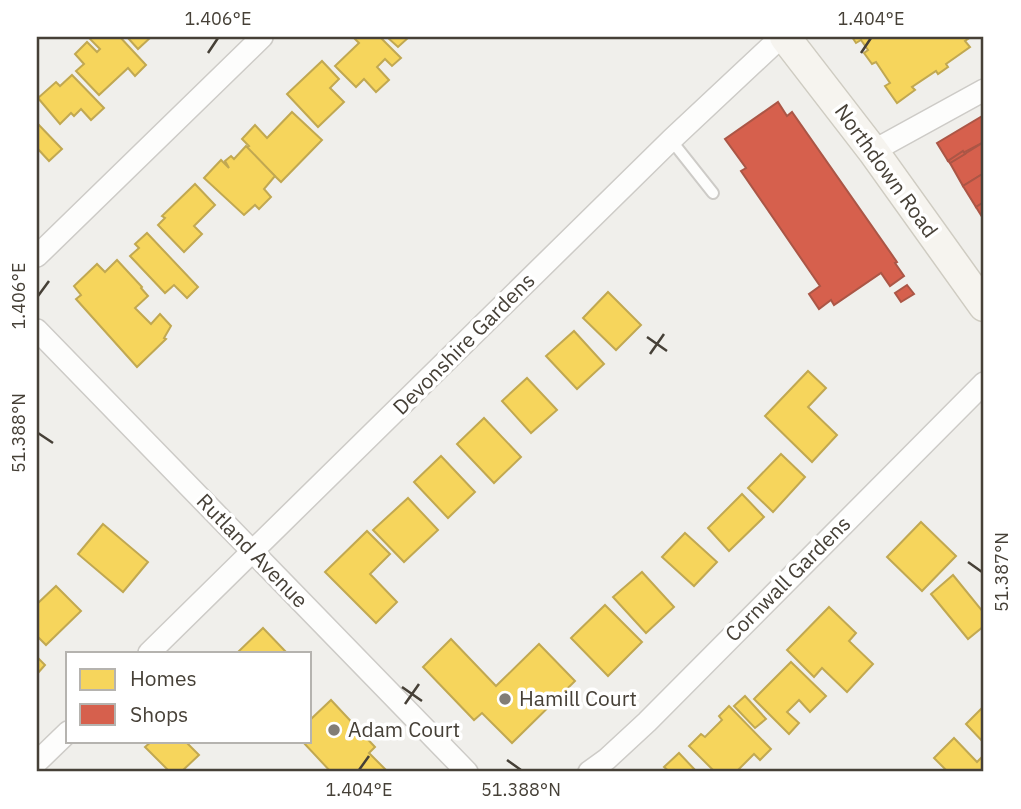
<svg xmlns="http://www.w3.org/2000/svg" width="1021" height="809" viewBox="0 0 1021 809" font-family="'IBM Plex Sans',sans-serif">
<rect width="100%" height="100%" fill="#f0efeb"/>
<g fill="#f6d55c" stroke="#c1a851" stroke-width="2">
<polygon points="93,37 120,37 146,65 135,76 128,68 99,95 76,71 84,64 75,54 87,42 97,52 100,49 90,39"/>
<polygon points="127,37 151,37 138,49"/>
<polygon points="353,37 380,37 401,58 392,66 385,59 377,67 389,80 376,92 364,79 356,87 335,66 359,43"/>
<polygon points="387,37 409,37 398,47"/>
<polygon points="852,37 971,37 965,41 970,47 946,64 948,67 938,74 936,71 912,87 915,90 897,103 885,86 890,83 876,62 872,64 864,53 868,50 861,40 856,43"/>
<polygon points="322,61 339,79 330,88 344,102 318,127 287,94"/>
<polygon points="72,75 104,108 91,120 81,109 74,116 71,113 60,124 38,98 56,82 60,86"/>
<polygon points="292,112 322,140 281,182 246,148 249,146 242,139 255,125 267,138"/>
<polygon points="37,123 62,149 49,161 37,148"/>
<polygon points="246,146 275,176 264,189 271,197 259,209 255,205 244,215 204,178 221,160 229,168 225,161 231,156 234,159"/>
<polygon points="195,184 215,205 194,226 202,234 184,252 158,225 165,218 162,216"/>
<polygon points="147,233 198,287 187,298 174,285 165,293 130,256 139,248 135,244"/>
<polygon points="117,260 142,287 141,288 148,296 135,308 151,324 160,314 171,326 164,338 166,339 137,367 76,299 81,295 74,286 97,264 105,272"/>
<polygon points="608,292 641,325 616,350 583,318"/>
<polygon points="574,331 604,364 577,389 546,356"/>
<polygon points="808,371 826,388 808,407 837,435 812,462 765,416"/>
<polygon points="527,378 557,410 531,433 502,401"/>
<polygon points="484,418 521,457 494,483 457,444"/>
<polygon points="781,454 805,477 773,512 748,488"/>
<polygon points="441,456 475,492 448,518 414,482"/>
<polygon points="742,494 764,517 729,551 708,528"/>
<polygon points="408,498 438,530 404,562 373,530"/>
<polygon points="921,522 956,556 922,591 887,557"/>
<polygon points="103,524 148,562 123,592 78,554"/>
<polygon points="367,531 390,554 370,574 397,602 376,623 325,572"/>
<polygon points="685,533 717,562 694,586 662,557"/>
<polygon points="642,572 674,607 646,633 613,597"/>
<polygon points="953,575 984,613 984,626 968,639 931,594"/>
<polygon points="56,586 81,611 46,645 37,636 37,604"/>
<polygon points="605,605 642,642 608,676 571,638"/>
<polygon points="829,607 856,633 849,641 873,664 847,692 822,668 814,677 787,650"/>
<polygon points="263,628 287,653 237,653"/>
<polygon points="451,639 496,686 539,644 575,681 512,743 482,713 474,720 423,667"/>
<polygon points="37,657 45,665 37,674"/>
<polygon points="791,662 826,696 810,712 799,700 787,712 799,723 789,734 754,699"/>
<polygon points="745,696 766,719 755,728 734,706"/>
<polygon points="331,700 375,747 369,753 388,772 331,772 302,741 310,741 310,720"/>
<polygon points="729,706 771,749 760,760 754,754 736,772 715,772 689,746 701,734 705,737 722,720 719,716"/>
<polygon points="984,706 984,743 966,724"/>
<polygon points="954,738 977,762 984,755 984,772 948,772 934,758"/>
<polygon points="152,741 185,741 199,755 181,772 170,772 145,747"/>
<polygon points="679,753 697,772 670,772 664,767"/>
</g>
<g fill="#d6604d" stroke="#ab5646" stroke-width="2">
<polygon points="778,102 787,116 792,112 897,262 895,263 904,276 890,286 881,273 834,305 831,300 819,309 809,294 820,286 741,171 746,168 725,139"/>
<polygon points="984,115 984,142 948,161 937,143"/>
<polygon points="984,142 984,173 963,186 950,163"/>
<polygon points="963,151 965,154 950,163 948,161"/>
<polygon points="984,173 984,202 976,207 963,186"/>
<polygon points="984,202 984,220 976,207"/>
<polygon points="907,285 914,294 901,302 895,293"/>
</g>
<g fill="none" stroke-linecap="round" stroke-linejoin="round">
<defs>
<polyline id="service" points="671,140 713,193"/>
<g id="minor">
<polyline points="873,151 984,90"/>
<polyline points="37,256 262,37"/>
<polyline points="37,330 467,772"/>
<polyline points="149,653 671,140 781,37"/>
<polyline points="37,762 68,732"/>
<polyline points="589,772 607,759 647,722 984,383"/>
</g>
<polyline id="secondary" points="785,37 873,151 984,306"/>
</defs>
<use href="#service" stroke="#cdcbc7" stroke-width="14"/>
<use href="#minor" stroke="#cdcbc7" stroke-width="24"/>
<use href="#secondary" stroke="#cfccc2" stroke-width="33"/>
<use href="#service" stroke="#fdfdfc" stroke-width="10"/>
<use href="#minor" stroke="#fdfdfc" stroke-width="21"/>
<use href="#secondary" stroke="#f6f4ef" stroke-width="30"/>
</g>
<path fill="none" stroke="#464037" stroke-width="2.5" d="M208 53 218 38M861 53 871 38M38 296 49 281M647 337 667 351M650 354 664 334M38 433 53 443M968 562 982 572M402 687 422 701M405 704 419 684M507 760 521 770M359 770 369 756"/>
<g fill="#827d76" stroke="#fff" stroke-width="2.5">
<circle cx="505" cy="699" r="7"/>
<circle cx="334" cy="730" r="7"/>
</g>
<g text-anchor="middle" stroke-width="7" stroke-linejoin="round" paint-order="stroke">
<g font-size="21" fill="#464037" stroke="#fff">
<text transform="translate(886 171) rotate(54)" y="7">Northdown Road</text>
<text transform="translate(464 344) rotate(-45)" y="7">Devonshire Gardens</text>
<text transform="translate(252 551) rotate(46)" y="7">Rutland Avenue</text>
<text transform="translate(788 579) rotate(-45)" y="7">Cornwall Gardens</text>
</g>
<g font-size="21" fill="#464037" stroke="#fff" text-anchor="start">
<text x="519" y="706">Hamill Court</text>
<text x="348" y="737">Adam Court</text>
</g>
</g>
<rect width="1021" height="809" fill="none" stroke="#ffffff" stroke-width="77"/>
<rect x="66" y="652" width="245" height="91" fill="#ffffff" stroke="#b5b3af" stroke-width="2"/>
<rect x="80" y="669" width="35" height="21" fill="#f6d55c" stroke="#b5b3af" stroke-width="2"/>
<text x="130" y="686" font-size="21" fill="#464037">Homes</text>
<rect x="80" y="704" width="35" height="21" fill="#d6604d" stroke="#b5b3af" stroke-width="2"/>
<text x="130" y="722" font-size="21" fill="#464037">Shops</text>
<rect x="38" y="38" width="944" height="732" fill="none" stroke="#464037" stroke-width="2.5"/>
<g font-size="18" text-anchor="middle" fill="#464037">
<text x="218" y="25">1.406°E</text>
<text x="871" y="25">1.404°E</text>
<text transform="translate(19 296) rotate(-90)" y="6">1.406°E</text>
<text transform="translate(19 433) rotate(-90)" y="6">51.388°N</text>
<text transform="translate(1002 572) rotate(-90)" y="6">51.387°N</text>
<text x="359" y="796">1.404°E</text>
<text x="521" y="796">51.388°N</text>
</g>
</svg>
